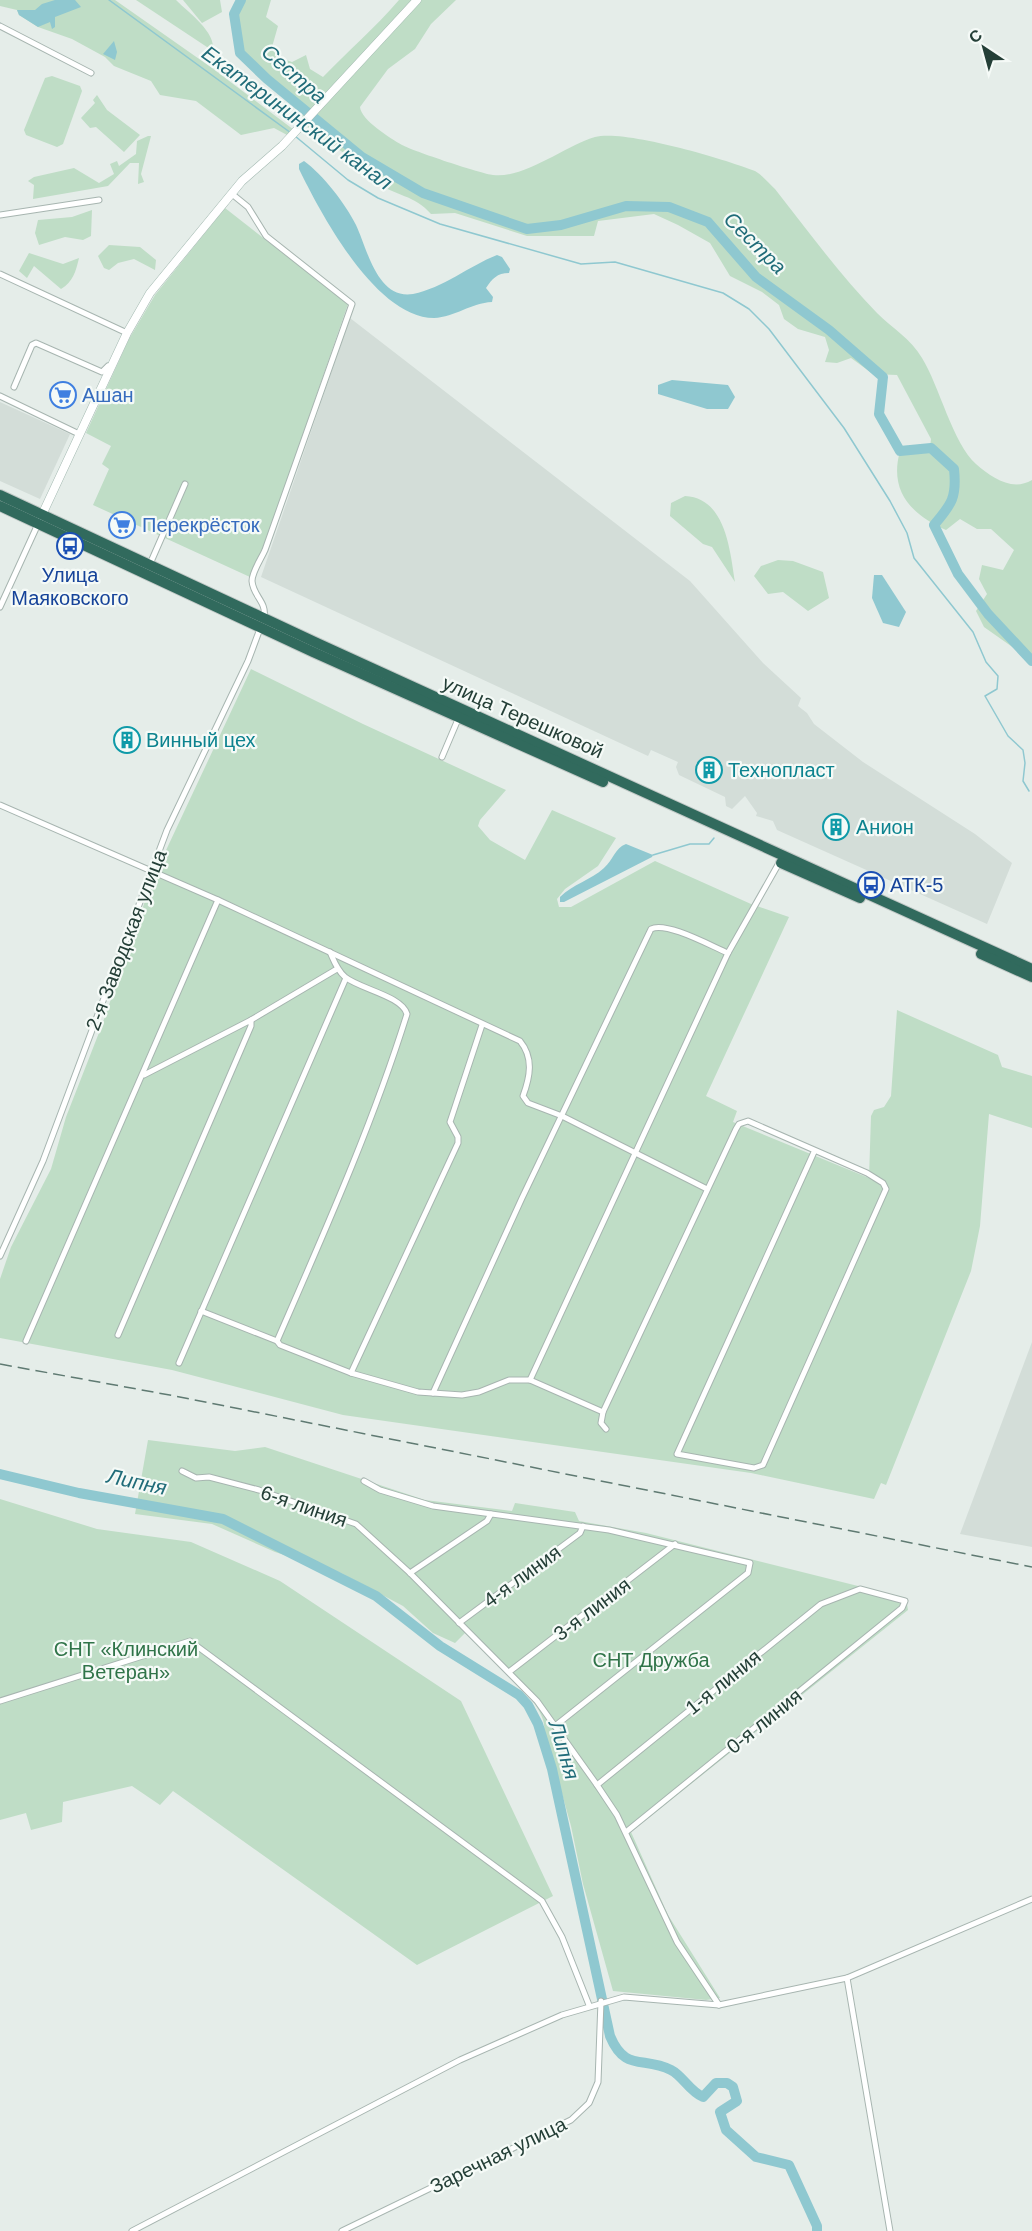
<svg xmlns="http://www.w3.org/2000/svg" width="1032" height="2231" viewBox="0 0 1032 2231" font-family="Helvetica,sans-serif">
<rect width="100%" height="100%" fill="#e5ede9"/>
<g fill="#d3ddd8">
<polygon points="350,318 690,581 763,663 801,698 798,706 807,713 814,724 863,762 975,834 1012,863 987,924 777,830 773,821 756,816 757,813 745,796 732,809 726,806 725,797 679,775 676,767 678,762 651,750 648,756 261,577"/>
<polygon points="0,402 70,434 40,499 0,481"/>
<polygon points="1032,1342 1032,1547 960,1534"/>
</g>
<g fill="#bfddc6">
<polygon points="0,0 115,0 212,68 294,130 289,136 274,128 241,135 196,101 160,95 151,81 114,66 105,57 72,39 38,27 19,15 17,10 0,6"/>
<path d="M136 0H176C189 13 216 32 213 51Z"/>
<polygon points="183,0 220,0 222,12 202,23"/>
<path d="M241 0H271L266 17 278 26 272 47 278 57 292 62 306 55 310 69 323 77C348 51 375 28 399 0H456L431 24 415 49 388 69 360 107C361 120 390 138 402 145 413 151 482 174 493 175 524 179 565 146 595 137 624 129 725 159 755 171 762 175 769 183 775 189 808 231 840 275 877 313 892 328 911 339 922 358 939 385 953 444 976 464 991 477 1012 492 1032 480V661L984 627 976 611 987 594 979 579 982 565 1003 570 1014 550 991 529H977L960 519 946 530C910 514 889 490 900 451L930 448 931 439 897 375 873 374 851 358 837 363 825 362 829 350 825 337 798 329 784 319 779 305 762 292 730 276 710 243 678 225 654 214 598 221 594 236H527L455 213 431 214C415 195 395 196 376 182 364 173 354 160 341 151 324 138 300 132 301 106L240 53 234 14Z"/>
<polygon points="52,76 80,86 82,91 63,144 57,147 26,135 24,130 45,78"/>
<polygon points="97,95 107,110 140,135 124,152 96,127 90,128 81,118 95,103 93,100"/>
<polygon points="148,136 151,136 141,174 144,182 138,184 139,163 130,163 108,186 33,199 34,185 28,181 34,177 74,168 99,183 114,174 110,164 117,161 119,166 136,154 137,141"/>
<polygon points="225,208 348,304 267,538 250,577 93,505 109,469 102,464 111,446 86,433 129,339 155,295"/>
<polygon points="92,210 91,236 83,240 65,237 39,245 35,233 38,220 72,217"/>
<polygon points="109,245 140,247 156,260 155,270 134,259 118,263 109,270 104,268 98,256"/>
<path d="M29 253 63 264 79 258C76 271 73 282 61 289L34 266 27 278 19 271Z"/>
<path d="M685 496C726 498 730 551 735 582L712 547 703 544 670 516 671 503Z"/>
<polygon points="778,560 793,561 823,572 829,598 808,611 783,592 768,594 754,576 761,566"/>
<polygon points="251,669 363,724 506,790 480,820 478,826 490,840 525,860 552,810 616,838 598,866 565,889 557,899 559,907 571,907 655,861 751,904 789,917 706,1096 737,1111 733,1122 869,1178 871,1116 874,1110 884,1107 891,1096 897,1010 998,1055 1002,1067 1032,1076 1032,1128 989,1114 980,1226 971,1271 886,1485 881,1483 874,1499 751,1473 343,1415 172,1370 0,1338 0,1279 11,1247 51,1169 66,1117 102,1025 153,878"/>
<path d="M148 1440 235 1451 265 1447 425 1500 512 1511 515 1503 575 1512 579 1521 646 1533 906 1598 908 1610 631 1832 668 1915 720 1998 706 2000 613 1991 583 1884 571 1826 544 1729C548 1703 484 1652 465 1633L455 1643 433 1633 403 1606 341 1573 275 1552 212 1524 135 1514Z"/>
<polygon points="0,1499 97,1529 191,1542 280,1581 461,1701 553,1896 417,1965 173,1791 160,1805 132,1786 63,1802 62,1822 31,1830 26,1813 0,1820"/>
</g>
<g fill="#8fc8d0">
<polygon points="55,0 75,0 81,7 55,17 55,27 52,29 50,22 38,27 19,15 17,10 35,10 42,4"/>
<polygon points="114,41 117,52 115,60 103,54"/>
<path d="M304 161C323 175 345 203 356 225 367 248 377 300 413 294 443 288 469 266 497 255L502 257 510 269 509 273C497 273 492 279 486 288L493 297 492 302C471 303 455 317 434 318 376 318 321 214 299 169V164Z"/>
<polygon points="672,380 728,385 735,397 728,409 707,409 658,394 658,385"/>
<polygon points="874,575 882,575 906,612 899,627 883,623 872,598"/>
<path d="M626 844 653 855 652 857 564 902H560V897C573 884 591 880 604 868 613 860 615 848 626 844Z"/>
</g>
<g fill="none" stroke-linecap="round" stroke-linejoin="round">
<g stroke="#8fc8d0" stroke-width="1.5">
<polyline points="109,0 291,133"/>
<polyline points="295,136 348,180 378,198 440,224 581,264 615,262 723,293 749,309 769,329 844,428 890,501 907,533 914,558 973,632 986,662 998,676 997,689 985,696 1008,736 1023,750 1025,763 1023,781 1029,791"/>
<polyline points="653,855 690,844 709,844 714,838"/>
</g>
<g stroke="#8fc8d0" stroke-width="10">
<path d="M241 0 234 14 240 53 267 79 362 157 423 193 527 229 561 225 626 206 669 207 708 222 756 277 829 330 883 377 879 414 900 451 931 448 954 469C957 497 952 504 934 525L958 574 988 614 1032 661"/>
<path d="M0 1474 79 1493 223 1519 376 1596 440 1646 519 1695 528 1705 538 1724 552 1769 610 2036C625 2072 643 2056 671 2070 683 2076 689 2091 703 2097L716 2083H727L733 2087 737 2101 720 2112 726 2130 756 2157 789 2165 817 2226V2231"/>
</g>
<defs>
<g id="street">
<polyline points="0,26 91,73"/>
<path d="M232 194 248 207 266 236 352 304 265 550C261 559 252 572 252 581 253 596 267 602 264 617"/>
<polyline points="0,215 99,200"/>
<polyline points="0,274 127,333"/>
<polyline points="14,387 32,345 36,343 102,372 108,366"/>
<polyline points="0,396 79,434"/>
<polyline points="150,564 185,484"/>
<polyline points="0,607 38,524"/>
<polyline points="442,757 459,717"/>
<path d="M0 805 218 900 520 1041C534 1058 530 1077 523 1096L528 1103 562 1116 707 1189"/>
<path d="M330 952C334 961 337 970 345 977 360 989 402 996 407 1014 372 1126 324 1233 277 1341L280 1345 351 1373 418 1392 462 1395 479 1392 509 1380H530L603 1412"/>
<polyline points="144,1075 251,1020 337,969"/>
<polyline points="0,1256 43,1161 167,830 248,661 261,626"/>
<polyline points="201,1311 277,1341"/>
<polyline points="118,1335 251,1026 251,1020"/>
<polyline points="26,1341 218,900"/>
<polyline points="179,1363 346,978"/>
<polyline points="351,1373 458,1143 458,1137 450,1122 482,1025"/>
<polyline points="530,1380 728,953 779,863"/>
<path d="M433 1393 522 1198 651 929C666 921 711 946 728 953"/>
<polyline points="606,1429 601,1423 603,1412 736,1129 739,1124 748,1121 867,1173 883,1183 886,1189 763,1465 754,1468 677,1454 814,1152"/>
<polyline points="182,1471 196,1478 209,1477 259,1490 356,1524 410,1573 537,1701 597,1785 617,1815 677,1942 719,2005"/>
<polyline points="364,1481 380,1490 433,1506 609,1530 750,1563 748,1573 555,1726"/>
<polyline points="410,1573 487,1521 491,1514"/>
<polyline points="459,1623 580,1533 583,1526"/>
<polyline points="509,1672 675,1544"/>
<polyline points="0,1701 190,1641 542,1901 562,1937 589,2005"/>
<polyline points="597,1785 821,1604 860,1589 905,1601 902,1608 626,1832"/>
<polyline points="847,1978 890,2231"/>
<polyline points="132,2231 460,2060 562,2015 624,1997 719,2005 847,1978 1032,1899"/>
<polyline points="342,2231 571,2120 589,2103 598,2082 601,2001"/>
</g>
<polyline id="secondary" points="41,517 127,333 150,293 242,181 282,146 417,0"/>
<g id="highway">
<polyline points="0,495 317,643 1032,969"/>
<polyline points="0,506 313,652 603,782"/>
<polyline points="781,863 860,898"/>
<polyline points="981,954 1032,977"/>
</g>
</defs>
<use href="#street" stroke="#a7b5b0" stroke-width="7"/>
<use href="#secondary" stroke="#a3b9b1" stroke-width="9"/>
<use href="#highway" stroke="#c2c9c7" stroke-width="12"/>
<use href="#street" stroke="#fff" stroke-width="5"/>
<use href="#secondary" stroke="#fff" stroke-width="8"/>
<use href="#highway" stroke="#316a5d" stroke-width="10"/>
<polyline stroke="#5f7a72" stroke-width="1.5" stroke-dasharray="12 6" stroke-linecap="butt" points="0,1364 175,1396 1032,1567"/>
</g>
<defs>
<symbol id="supermarket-ring" viewBox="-11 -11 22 22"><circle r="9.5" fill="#f5faf7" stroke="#3f7fe0" stroke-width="1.5"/><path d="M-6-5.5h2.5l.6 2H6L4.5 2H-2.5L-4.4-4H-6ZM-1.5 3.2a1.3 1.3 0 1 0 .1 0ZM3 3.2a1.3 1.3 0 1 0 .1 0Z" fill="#3f7fe0"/></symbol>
<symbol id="bus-ring" viewBox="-11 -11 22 22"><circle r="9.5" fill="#f5faf7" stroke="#1a4fb4" stroke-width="1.5"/><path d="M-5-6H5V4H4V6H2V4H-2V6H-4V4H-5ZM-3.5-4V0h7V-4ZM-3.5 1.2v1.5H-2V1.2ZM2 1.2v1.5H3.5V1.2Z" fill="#1a4fb4"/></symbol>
<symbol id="building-ring" viewBox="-11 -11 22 22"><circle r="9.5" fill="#f5faf7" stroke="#0f9aa8" stroke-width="1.5"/><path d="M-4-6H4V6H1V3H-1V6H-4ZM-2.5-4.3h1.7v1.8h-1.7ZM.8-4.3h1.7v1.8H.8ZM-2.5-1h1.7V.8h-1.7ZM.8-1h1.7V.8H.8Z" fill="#0f9aa8"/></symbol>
</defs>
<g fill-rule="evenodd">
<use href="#supermarket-ring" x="48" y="380" width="30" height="30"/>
<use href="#supermarket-ring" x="107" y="510" width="30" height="30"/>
<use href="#bus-ring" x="55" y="531" width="30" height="30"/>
<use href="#building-ring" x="112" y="725" width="30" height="30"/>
<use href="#building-ring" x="694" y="755" width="30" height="30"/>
<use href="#building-ring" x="821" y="812" width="30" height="30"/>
<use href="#bus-ring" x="856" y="870" width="30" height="30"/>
</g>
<g text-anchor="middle" stroke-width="4.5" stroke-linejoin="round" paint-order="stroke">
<g font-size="20" fill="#366cbe" stroke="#f5faf7" text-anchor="start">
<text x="82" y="402">Ашан</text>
<text x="142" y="532">Перекрёсток</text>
</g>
<g font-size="20" fill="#164399" stroke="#f5faf7">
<text x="70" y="582">Улица<tspan x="70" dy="23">Маяковского</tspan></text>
<text x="890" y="892" text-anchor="start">АТК-5</text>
</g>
<g font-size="20" fill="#243f37" stroke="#f5faf7">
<text transform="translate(523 717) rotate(24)" y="7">улица Терешковой</text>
<text transform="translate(126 940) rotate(-69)" y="7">2-я Заводская улица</text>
<text transform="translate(304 1506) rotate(19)" y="7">6-я линия</text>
<text transform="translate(522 1576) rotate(-36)" y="7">4-я линия</text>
<text transform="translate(592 1609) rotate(-37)" y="7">3-я линия</text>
<text transform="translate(723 1682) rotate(-39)" y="7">1-я линия</text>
<text transform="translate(764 1721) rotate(-39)" y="7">0-я линия</text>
<text transform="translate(498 2155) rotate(-26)" y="7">Заречная улица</text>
</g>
<g font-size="20" fill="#0d838f" stroke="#f5faf7" text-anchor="start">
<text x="146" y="747">Винный цех</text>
<text x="728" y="777">Технопласт</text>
<text x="856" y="834">Анион</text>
</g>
<g font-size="20" fill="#307449" stroke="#f5faf7">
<text x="126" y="1656">СНТ «Клинский<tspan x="126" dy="23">Ветеран»</tspan></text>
<text x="651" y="1667">СНТ Дружба</text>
</g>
<g font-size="21" font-style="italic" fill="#206c79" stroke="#f5faf7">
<text transform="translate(294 74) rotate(41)" y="7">Сестра</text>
<text transform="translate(297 118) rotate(36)" y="7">Екатерининский канал</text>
<text transform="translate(755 243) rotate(45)" y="7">Сестра</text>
<text transform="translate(137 1482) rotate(12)" y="7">Липня</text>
<text transform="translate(564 1750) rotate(73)" y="7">Липня</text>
</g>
</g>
<g transform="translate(984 48) rotate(324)" stroke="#f5faf7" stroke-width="4.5" paint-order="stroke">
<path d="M0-4.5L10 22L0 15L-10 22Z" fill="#243f37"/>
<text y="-9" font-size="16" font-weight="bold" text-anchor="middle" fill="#243f37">С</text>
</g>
</svg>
